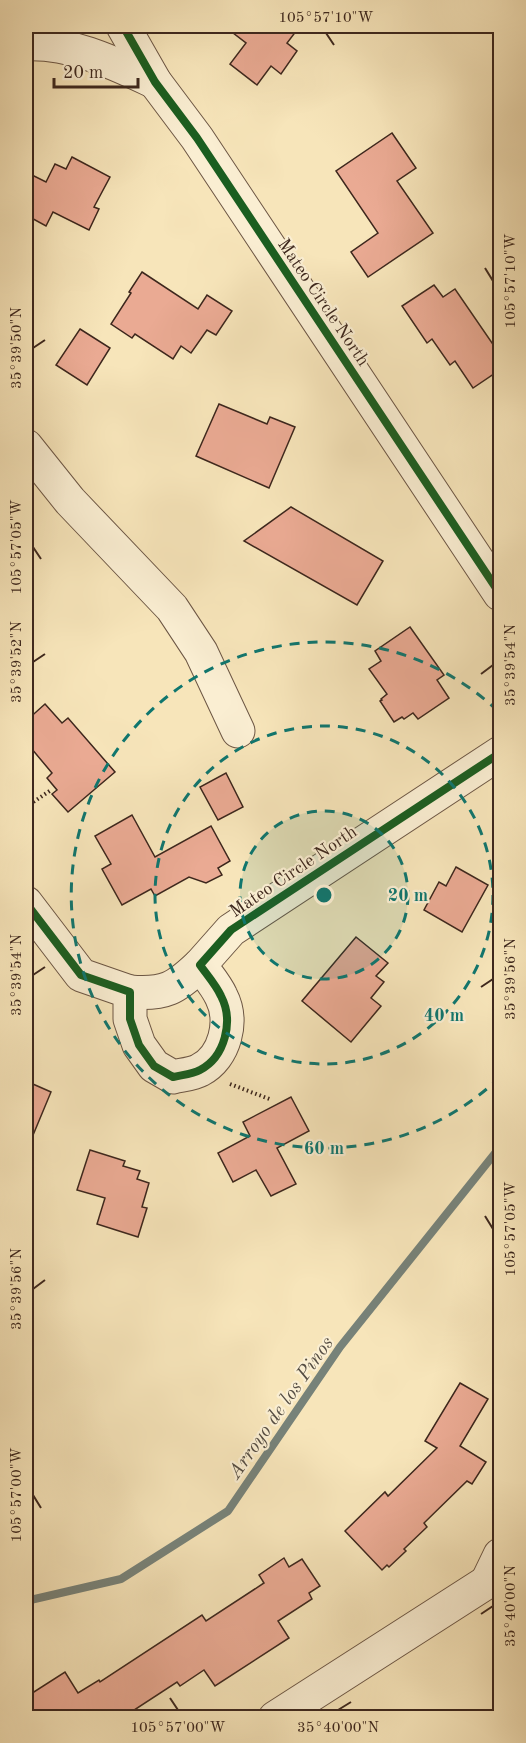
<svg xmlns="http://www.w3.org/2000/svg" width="526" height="1743" viewBox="0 0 526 1743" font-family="'Old Standard TT',serif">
<rect width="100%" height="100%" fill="#f7e5ba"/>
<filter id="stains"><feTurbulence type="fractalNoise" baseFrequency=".00333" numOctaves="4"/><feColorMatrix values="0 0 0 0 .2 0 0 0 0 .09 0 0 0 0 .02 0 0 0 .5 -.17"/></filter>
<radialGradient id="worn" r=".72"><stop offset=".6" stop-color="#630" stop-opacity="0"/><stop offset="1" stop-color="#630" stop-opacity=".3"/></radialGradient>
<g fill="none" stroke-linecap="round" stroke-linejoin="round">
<polyline stroke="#778279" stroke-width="8" points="26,1601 121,1579 228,1511 340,1347 500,1147"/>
</g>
<g fill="#eaaa93" stroke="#3d271d" stroke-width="1.5">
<polygon points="224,26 300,26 287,43 297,51 281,74 271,66 257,85 230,64 246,43"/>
<polygon points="392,133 416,168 397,181 433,233 368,277 351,252 378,233 336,171"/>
<polygon points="72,157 110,177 94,207 99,209 89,230 53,212 46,226 26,215 26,172 46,182 55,164 66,169"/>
<polygon points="142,272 198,309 207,295 232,311 216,335 207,330 191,353 181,346 173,359 135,334 132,338 111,324 131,293 129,292"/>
<polygon points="434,285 443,297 455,289 501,356 501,369 473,388 455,361 450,365 432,339 427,343 402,306"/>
<polygon points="80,329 110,348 87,385 56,365"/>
<polygon points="219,404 267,424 270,417 295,427 269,488 196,456"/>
<polygon points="291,507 383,561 357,605 244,541"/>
<polygon points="410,627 444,675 437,680 449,698 418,719 413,713 404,719 402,717 394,722 380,701 382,700 381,699 387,694 369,669 381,661 375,651"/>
<polygon points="45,704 62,723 68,718 115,772 68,812 52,794 57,790 47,778 52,773 26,742 26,721"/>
<polygon points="226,773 243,807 218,820 200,787"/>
<polygon points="132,815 155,857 211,826 230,861 218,868 222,875 206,883 189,877 155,896 151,889 122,905 102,869 111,864 95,836"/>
<polygon points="456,867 488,885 462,932 424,910 439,882 446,886"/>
<polygon points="356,937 388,963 376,976 384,982 371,998 381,1006 351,1042 302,1001"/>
<polygon points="26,1081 51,1092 26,1152"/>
<polygon points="291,1097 309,1131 277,1148 296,1184 271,1196 256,1170 233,1182 218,1153 250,1136 243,1122"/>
<polygon points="90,1150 125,1161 123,1166 140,1171 137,1179 149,1183 142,1207 147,1208 138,1237 97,1224 105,1198 77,1190"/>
<polygon points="460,1383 488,1399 460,1446 486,1462 472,1484 467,1481 424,1523 427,1527 404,1549 406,1551 389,1567 387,1565 382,1570 345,1531 385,1492 388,1496 437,1448 425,1441"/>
<polygon points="284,1558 289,1567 302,1559 320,1586 309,1593 312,1599 278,1621 289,1638 215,1686 204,1670 180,1686 177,1682 122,1718 36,1718 26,1701 26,1697 65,1672 78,1693 99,1680 100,1682 202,1615 206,1621 264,1583 259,1575"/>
</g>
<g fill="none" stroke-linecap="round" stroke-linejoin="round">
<defs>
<g id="minor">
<polyline points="123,26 155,82 197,138 500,594"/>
<path d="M26 44C72 42 114 63 155 82"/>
<polyline points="26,446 70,501 172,608 201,652 238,731"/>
<path d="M26 903 81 975 130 992V1019L139 1045 154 1066 173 1077C181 1075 193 1074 200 1070 225 1057 234 1021 221 996 216 985 207 975 200 965L231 930 500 753"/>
<path d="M130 992C165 995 176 988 200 965"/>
<polyline points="487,1582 500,1555"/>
<polyline points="275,1718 487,1582"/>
</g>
</defs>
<use href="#minor" stroke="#6c5644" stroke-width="35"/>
<g stroke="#3d271d" stroke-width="4" stroke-dasharray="1.5 3" stroke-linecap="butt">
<polyline points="26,807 51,790"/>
<polyline points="230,1084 272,1100"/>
</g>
<use href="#minor" stroke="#faeed2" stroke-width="33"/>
<defs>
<g id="cycleway">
<polyline points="123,26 155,82 197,138 500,594"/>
<path d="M26 903 81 975 130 992V1019L139 1045 154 1066 173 1077C181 1075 193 1074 200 1070 225 1057 234 1021 221 996 216 985 207 975 200 965L231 930 500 753"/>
</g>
</defs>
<use href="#cycleway" stroke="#faeed2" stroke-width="11"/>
<use href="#cycleway" stroke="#1b5e20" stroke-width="8"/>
</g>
<path fill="none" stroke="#3d271d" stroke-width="2" d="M326 33 334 45M485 268 493 281M33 348 45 340M33 547 41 559M33 662 45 654M481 674 493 665M33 975 45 967M481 987 493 979M485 1216 493 1229M33 1289 45 1280M33 1495 41 1508M481 1614 493 1606M170 1698 178 1710M338 1710 351 1702"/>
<circle cx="324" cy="895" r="84" fill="#0f766e" fill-opacity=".12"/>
<g fill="none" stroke="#0f766e" stroke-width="3" stroke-dasharray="10 8">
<circle cx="324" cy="895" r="84"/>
<circle cx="324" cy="895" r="169"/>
<path d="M500 1077A253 253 0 1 1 500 713"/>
</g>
<g text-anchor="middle" stroke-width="4.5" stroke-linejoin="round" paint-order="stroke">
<g font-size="18" fill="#3d271d" stroke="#faeed2">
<text transform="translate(324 302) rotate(56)" y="6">Mateo Circle North</text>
<text transform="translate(293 871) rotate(-34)" y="6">Mateo Circle North</text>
</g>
<g font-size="20" font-style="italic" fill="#554d43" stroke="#faeed2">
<text transform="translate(280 1407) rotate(-55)" y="7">Arroyo de los Pinos</text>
</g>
</g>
<circle cx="324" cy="895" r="9" fill="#0f766e" stroke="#faeed2" stroke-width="3"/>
<g font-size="18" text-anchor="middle" font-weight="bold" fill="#0f766e" stroke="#faeed2" stroke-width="4.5" stroke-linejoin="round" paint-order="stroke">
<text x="408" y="901">20 m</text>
<text x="444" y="1021">40 m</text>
<text x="324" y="1154">60 m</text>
</g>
<rect width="526" height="1743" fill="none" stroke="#f7e5ba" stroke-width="66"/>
<path d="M54 78v9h84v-9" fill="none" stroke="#3d271d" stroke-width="3"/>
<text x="63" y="78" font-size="18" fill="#3d271d" stroke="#faeed2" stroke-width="4.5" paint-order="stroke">20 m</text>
<rect x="33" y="33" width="460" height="1677" fill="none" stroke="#3d271d" stroke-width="2"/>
<g font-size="15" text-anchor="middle" fill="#3d271d">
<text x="326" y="22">105°57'10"W</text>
<text transform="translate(510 281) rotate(-90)" y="5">105°57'10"W</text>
<text transform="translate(16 348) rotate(-90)" y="5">35°39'50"N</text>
<text transform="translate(16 547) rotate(-90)" y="5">105°57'05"W</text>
<text transform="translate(16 662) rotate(-90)" y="5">35°39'52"N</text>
<text transform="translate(510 665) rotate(-90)" y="5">35°39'54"N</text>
<text transform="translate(16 975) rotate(-90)" y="5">35°39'54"N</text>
<text transform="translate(510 979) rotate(-90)" y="5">35°39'56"N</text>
<text transform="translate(510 1229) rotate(-90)" y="5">105°57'05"W</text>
<text transform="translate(16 1289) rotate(-90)" y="5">35°39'56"N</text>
<text transform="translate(16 1495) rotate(-90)" y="5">105°57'00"W</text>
<text transform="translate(510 1606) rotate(-90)" y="5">35°40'00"N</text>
<text x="178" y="1732">105°57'00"W</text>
<text x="338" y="1732">35°40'00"N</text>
</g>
<rect width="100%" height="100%" filter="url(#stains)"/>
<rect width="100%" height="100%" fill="url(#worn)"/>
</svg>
